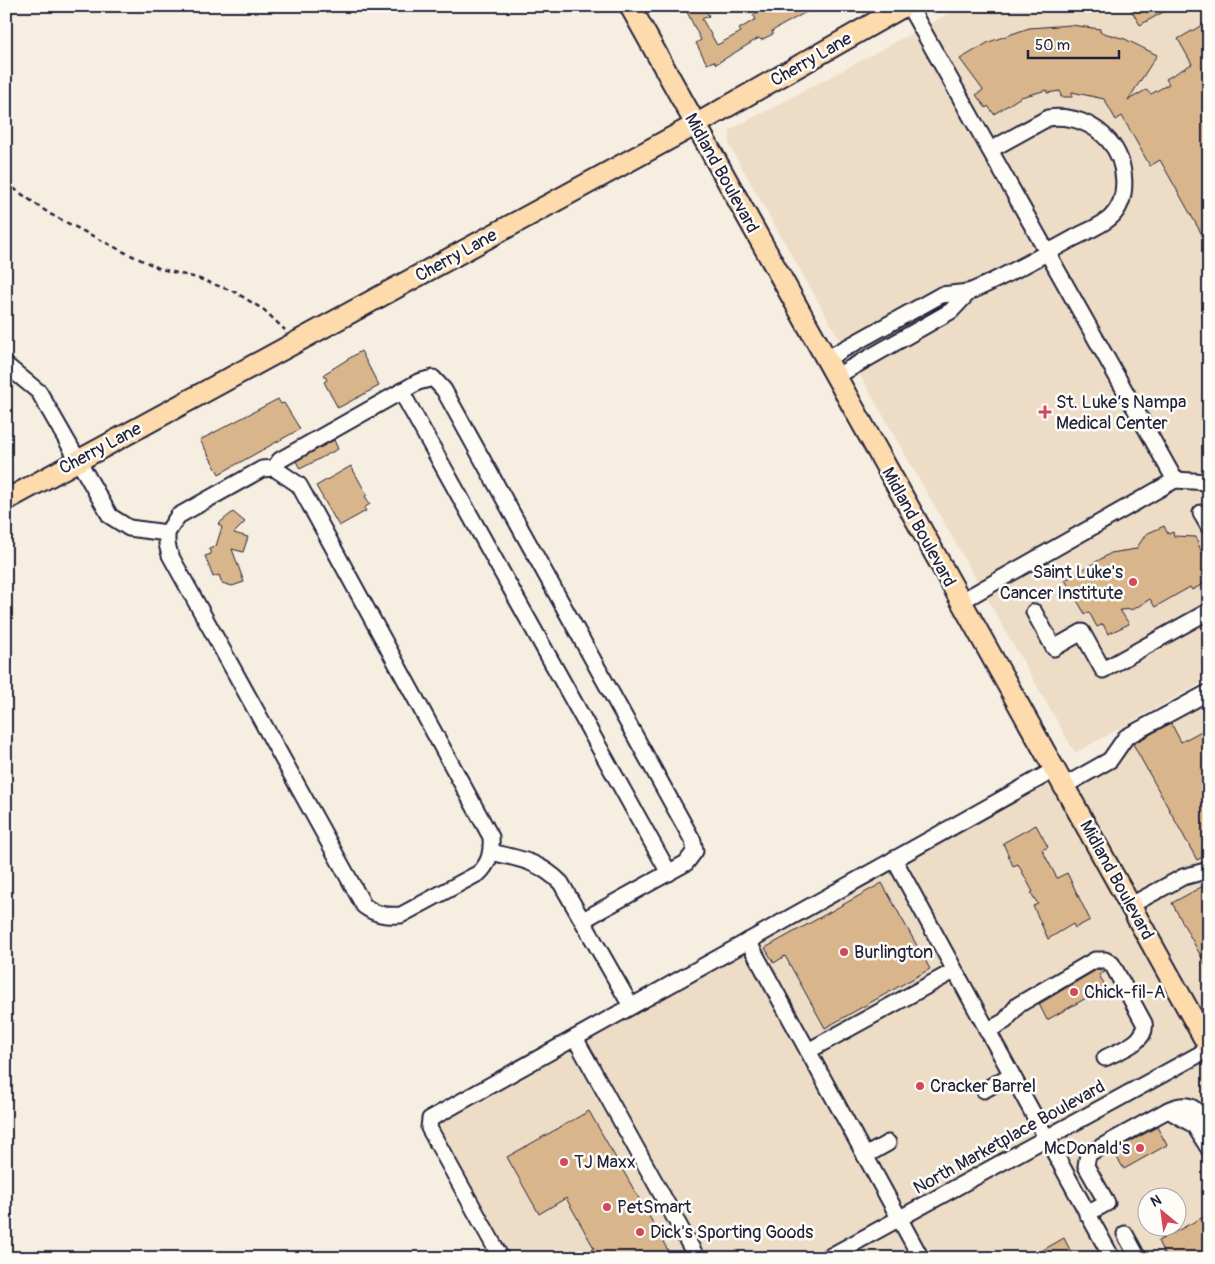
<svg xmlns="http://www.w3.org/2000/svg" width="1215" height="1264" viewBox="0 0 1215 1264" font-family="Pangolin,sans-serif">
<rect width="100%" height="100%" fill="#f6eee1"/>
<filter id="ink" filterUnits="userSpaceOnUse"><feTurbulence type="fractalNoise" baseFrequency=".02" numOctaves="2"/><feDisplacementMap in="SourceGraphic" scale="10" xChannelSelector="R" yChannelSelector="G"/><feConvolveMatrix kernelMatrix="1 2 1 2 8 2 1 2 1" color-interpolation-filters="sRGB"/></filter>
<g filter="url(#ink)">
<g fill="#edddc7" fill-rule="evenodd">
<polygon points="963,6 1209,6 1209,679 1075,753 729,145 730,130"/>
<path d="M1209 697V1258H504L430 1119ZM1148 1196H1178V1226H1148Z"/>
</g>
<g fill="#d9b58b" stroke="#22223b">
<polygon points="697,6 704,6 709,16 702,19 717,45 741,32 739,29 756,19 753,15 763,9 766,14 779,6 817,6 772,31 773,34 761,40 759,38 716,64 714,61 707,64 696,43 701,40 687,12"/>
<polygon points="1129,6 1174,6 1140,25"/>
<polygon points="1209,21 1209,247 1160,160 1150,166 1122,116 1116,120 1104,99 1072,92 1072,97 1061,97 1060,91 1047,93 1047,90 1021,97 994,114 988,106 986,108 976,95 983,90 960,59 989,42 1029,28 1071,25 1100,29 1100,32 1125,39 1157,55 1128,100 1146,90 1151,94 1169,84 1166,79 1192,64 1178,39"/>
<polygon points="361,351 379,386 338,408 324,382 327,380 324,374"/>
<polygon points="278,399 281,404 284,403 300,429 219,474 200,440"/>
<polygon points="334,440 338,449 300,469 296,461"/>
<polygon points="351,466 367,495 365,496 370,504 364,508 366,511 339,526 316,486"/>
<polygon points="233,512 245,522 234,533 248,537 243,552 232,549 244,582 232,586 222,583 219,575 213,577 205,556 211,554 209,549 216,546 222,527 218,524"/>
<polygon points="1164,526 1168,534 1173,532 1174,536 1196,537 1201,551 1209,559 1200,581 1203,584 1192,590 1190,587 1155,607 1150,599 1134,609 1120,610 1129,624 1108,634 1103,624 1097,627 1089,612 1085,614 1065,580 1111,553 1136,549 1146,534"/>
<polygon points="1171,723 1181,742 1209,727 1209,854 1197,860 1133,744"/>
<polygon points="1036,825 1048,847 1042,850 1057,878 1067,873 1090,920 1075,928 1073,924 1048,939 1033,906 1038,904 1031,893 1033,892 1018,864 1013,866 1003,843"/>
<polygon points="882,883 930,969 825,1028 785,956 774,963 765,948"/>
<polygon points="1203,886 1209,897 1209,971 1172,903"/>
<polygon points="1098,969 1105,972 1099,975 1106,987 1047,1020 1039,1004"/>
<polygon points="589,1111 649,1216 672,1258 576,1258 594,1248 566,1198 539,1214 507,1157"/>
<polygon points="1157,1127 1167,1145 1124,1169 1113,1151"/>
<polygon points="1209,1214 1209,1250 1194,1258 1166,1258 1158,1241"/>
<polygon points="1064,1238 1074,1258 1029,1258"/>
</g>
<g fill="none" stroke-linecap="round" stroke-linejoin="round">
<defs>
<g id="minor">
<polyline points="909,6 1175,480"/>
<path d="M969 292C1005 277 1039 257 1074 238 1085 232 1101 226 1110 218 1131 199 1126 160 1109 141 1094 123 1071 115 1048 118L990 150"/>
<polyline points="826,359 941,295 969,292 951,311 835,377"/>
<polyline points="6,365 39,392 110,516 129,528 167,533"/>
<polyline points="401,391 669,873"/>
<path d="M274 468 299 485 304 494 491 837C492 851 490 863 479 873L401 915C386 916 376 915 364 906L170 555 167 544V533L178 516 262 469Z"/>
<polyline points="274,468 280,460 418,382 433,378 444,390 693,841 695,851 686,863 583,920"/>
<polyline points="1201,513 1209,527"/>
<polyline points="960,602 1175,480 1209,482"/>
<polyline points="1034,612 1054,648 1082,632 1103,670 1209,611"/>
<polyline points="1064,786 1110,760 1126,737 1209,692"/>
<path d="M491 852C520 859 539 861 561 883L631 1006"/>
<polyline points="894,859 1112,1258"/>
<polyline points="1131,905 1183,877 1209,870"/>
<polyline points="748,941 921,1258"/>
<path d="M987 1031 1005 1021 1018 1005 1095 960H1105L1112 964 1144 1023C1148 1042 1118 1051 1105 1058"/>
<polyline points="575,1038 697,1258"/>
<polyline points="808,1051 954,971"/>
<polyline points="984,1090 1011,1075"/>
<path d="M1168 1110C1192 1099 1202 1110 1203 1135"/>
<polyline points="865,1156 888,1143"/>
<polyline points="1087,1214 1107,1203 1086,1166 1088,1154 1168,1110 1194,1125 1209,1149"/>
<polyline points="1125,1234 1138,1258"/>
<polyline points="501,1258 429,1128 430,1119 1054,770"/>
<polyline points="827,1258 1209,1049"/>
</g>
<g id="major">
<polyline points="630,6 1209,1047"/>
<polyline points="6,500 695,125 904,6"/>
</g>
</defs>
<use href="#minor" stroke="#22223b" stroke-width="19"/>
<use href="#major" stroke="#22223b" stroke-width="24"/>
<polyline stroke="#22223b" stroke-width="2.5" stroke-dasharray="5 4" stroke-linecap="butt" points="6,183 50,214 124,252 161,269 197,278 235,292 264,310 285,330"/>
<use href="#minor" stroke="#fdfcf7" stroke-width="15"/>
<use href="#major" stroke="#fedbac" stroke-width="20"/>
</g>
</g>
<g fill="#d1495b" stroke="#fdfcf7" stroke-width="2">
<path d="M1042.5 404.5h5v5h5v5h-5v5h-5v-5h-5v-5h5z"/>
<circle cx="1133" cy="582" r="5"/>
<circle cx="844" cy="952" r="5"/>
<circle cx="1074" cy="992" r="5"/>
<circle cx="920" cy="1086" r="5"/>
<circle cx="1140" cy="1148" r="5"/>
<circle cx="564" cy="1162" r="5"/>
<circle cx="607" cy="1207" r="5"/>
<circle cx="640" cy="1232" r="5"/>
</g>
<g text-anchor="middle" stroke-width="5" stroke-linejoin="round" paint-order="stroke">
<g font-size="18" fill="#22223b" stroke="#fdfcf7">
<text transform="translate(811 59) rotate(-30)" y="6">Cherry Lane</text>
<text transform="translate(722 173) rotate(61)" y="6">Midland Boulevard</text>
<text transform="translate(456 255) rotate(-29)" y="6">Cherry Lane</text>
<text transform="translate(100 448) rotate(-28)" y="6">Cherry Lane</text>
<text transform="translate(919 527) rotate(61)" y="6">Midland Boulevard</text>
<text transform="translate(1117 880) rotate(61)" y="6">Midland Boulevard</text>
<text transform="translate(1009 1137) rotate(-29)" y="6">North Marketplace Boulevard</text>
</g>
<g font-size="18" fill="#22223b" stroke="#fdfcf7" text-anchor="start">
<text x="1056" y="408">St. Luke’s Nampa<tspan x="1056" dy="21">Medical Center</tspan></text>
<text x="1123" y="578" text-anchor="end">Saint Luke's<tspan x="1123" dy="21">Cancer Institute</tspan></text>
<text x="854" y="958">Burlington</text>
<text x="1084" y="998">Chick-fil-A</text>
<text x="930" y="1092">Cracker Barrel</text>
<text x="1130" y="1154" text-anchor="end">McDonald's</text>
<text x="574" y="1168">TJ Maxx</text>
<text x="617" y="1213">PetSmart</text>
<text x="650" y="1238">Dick's Sporting Goods</text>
</g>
</g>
<rect width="1215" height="1264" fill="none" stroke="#fdfcf7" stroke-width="25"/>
<rect x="12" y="12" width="1190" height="1239" fill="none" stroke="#22223b" stroke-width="2" filter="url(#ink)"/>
<g transform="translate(1162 1212) rotate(331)"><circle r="24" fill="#fdfcf7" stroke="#a5a5ac"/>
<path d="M0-4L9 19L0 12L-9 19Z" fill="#d1495b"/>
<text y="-8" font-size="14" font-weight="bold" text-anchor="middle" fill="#22223b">N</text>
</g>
<path d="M1028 50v8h91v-8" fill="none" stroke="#22223b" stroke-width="2.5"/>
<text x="1035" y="50" font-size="15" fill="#22223b" stroke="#fdfcf7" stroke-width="4" paint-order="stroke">50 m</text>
</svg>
